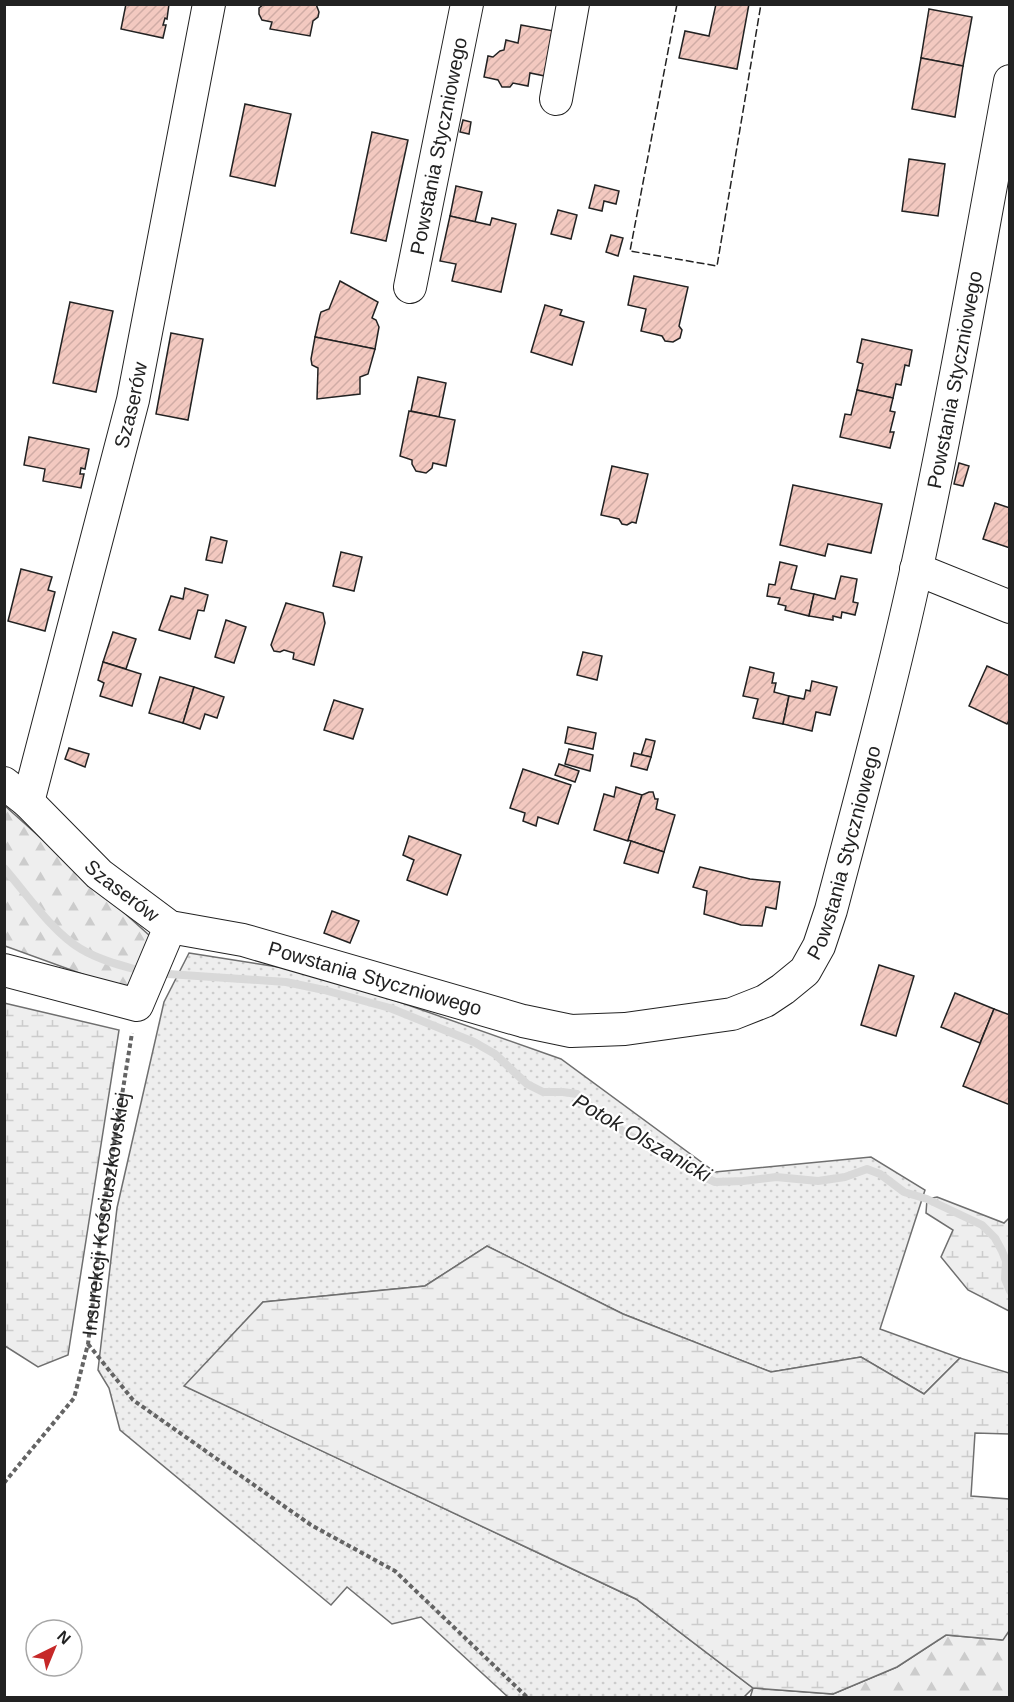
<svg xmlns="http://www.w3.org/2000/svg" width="1014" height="1702" viewBox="0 0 1014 1702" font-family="Arial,sans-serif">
<defs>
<pattern id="grass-dots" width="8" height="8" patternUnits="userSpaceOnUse" patternTransform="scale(1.5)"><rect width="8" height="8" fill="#eee"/><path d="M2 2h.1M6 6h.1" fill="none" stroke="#ccc" stroke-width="1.8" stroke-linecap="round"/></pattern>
<pattern id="forest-firs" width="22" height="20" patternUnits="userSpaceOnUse" patternTransform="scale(1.5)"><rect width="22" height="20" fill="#eee"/><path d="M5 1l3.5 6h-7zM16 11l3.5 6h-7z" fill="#ccc"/></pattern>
<pattern id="wetland-marsh" width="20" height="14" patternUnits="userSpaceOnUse" patternTransform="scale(1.5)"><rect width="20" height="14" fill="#eee"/><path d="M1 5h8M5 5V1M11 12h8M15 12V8" fill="none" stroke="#ccc"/></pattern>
<pattern id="building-hatch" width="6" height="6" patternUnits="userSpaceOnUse" patternTransform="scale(1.5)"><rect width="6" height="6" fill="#f3c9c0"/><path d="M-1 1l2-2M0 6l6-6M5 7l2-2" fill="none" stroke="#d0aca5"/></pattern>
</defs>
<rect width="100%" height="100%" fill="#fff"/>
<polygon fill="url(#grass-dots)" stroke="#6f6f6f" stroke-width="1.5" points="189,953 317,973 561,1059 715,1172 871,1157 925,1190 880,1329 960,1358 924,1394 861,1357 771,1372 623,1314 487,1246 425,1286 263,1302 185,1386 636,1599 753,1688 743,1698 508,1697 421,1617 392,1624 347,1587 331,1605 120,1430 109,1388 98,1370 117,1208 164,1002"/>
<g fill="url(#forest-firs)" stroke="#6f6f6f" stroke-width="1.5">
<polygon points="4,805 150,936 129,991 5,946"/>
<polygon points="1009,1631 1009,1697 750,1698 753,1688 833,1694 897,1667 946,1635 1002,1640"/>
</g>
<g fill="url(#wetland-marsh)" stroke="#6f6f6f" stroke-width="1.5">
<polygon points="4,1003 119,1030 68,1355 38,1367 5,1346"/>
<polygon points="937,1197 1004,1223 1009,1218 1009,1311 968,1290 941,1257 953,1230 926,1213 927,1199"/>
<polygon points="487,1246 623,1314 771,1372 861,1357 924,1394 960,1358 1009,1373 1009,1434 975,1433 971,1496 1009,1499 1009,1631 1003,1640 946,1635 897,1667 833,1694 753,1688 636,1599 184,1386 263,1302 425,1286"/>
</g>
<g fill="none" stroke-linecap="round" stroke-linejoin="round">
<g stroke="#d9d9d9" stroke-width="8">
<path d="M4 868C26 893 53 933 81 949 98 959 116 964 134 969"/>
<polyline points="168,974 286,982 324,990 390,1008 474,1042 495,1054 527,1084 543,1092 563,1092 577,1094 605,1119 632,1137 669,1154 689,1170 715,1182 743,1181 776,1177 818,1181 845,1177 867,1169 880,1174 904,1192 927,1199 982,1225 995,1238 1002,1251 1006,1261 1005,1279 1010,1291"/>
</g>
</g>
<g fill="url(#building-hatch)" stroke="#222" stroke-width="1.5">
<polygon points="126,4 169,4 167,19 165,18 163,25 166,25 163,38 121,29"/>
<polygon points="264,4 316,4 319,12 318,17 313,21 310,36 270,29 272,22 262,20 259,14 259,8"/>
<polygon points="716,4 749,4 737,69 679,58 685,31 709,36"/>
<polygon points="929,9 972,17 963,66 921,58"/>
<polygon points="521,25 554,31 545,76 530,73 528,86 513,83 510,87 502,87 498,80 484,77 488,56 493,57 500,51 504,50 506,40 518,43"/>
<polygon points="921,58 963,66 955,117 912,109"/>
<polygon points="245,104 291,114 275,186 230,176"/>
<polygon points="463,120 471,122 469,134 460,132"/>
<polygon points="372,132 408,140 386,241 351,233"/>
<polygon points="909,159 945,164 938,216 902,211"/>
<polygon points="595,185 619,191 616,204 604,201 602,211 589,208"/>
<polygon points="456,186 482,192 475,222 450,216"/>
<polygon points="558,210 577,215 571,239 551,234"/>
<polygon points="450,216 490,225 492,218 516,224 501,292 452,281 456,264 440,261"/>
<polygon points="611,235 623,238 618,256 606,252"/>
<polygon points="634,276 688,287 679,326 682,330 680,338 673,342 665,341 662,336 641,331 646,309 628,305"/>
<polygon points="340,281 378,302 372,318 376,320 379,327 375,349 315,337 320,315 321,312 329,309"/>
<polygon points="70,302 113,311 96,392 53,383"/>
<polygon points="545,305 562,310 560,315 584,322 572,365 531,352"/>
<polygon points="171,333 203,339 188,420 156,414"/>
<polygon points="315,337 375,349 368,374 360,377 360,394 317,399 318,368 312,365 311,359"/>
<polygon points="862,339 912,350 909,366 905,365 901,385 896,384 893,398 857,390 863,364 857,362"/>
<polygon points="418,377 446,383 439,417 411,411"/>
<polygon points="857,390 893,398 890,411 895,412 890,432 894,432 890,448 840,437 845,414 851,415"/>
<polygon points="409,411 455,420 446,466 433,463 432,468 426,473 416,471 412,464 412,460 400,456"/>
<polygon points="29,437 89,449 85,469 81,468 80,474 84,474 81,488 43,481 45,469 24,465"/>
<polygon points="959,463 969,466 963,486 954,484"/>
<polygon points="612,466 648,474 636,523 632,522 627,525 622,524 619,519 601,515"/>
<polygon points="793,485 882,504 871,553 828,544 825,556 780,545"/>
<polygon points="995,503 1010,508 1010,548 983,539"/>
<polygon points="211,537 227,541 222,563 206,560"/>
<polygon points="341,552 362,557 354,591 333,586"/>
<polygon points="780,562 797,566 791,589 814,594 809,616 785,610 786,606 778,604 780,598 767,596 769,584 775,585"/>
<polygon points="21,569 52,577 48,590 55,592 45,631 8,621"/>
<polygon points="841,576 857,579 853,602 858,603 855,615 842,612 841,618 833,616 833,620 809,616 814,594 835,599"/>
<polygon points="185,588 208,595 204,611 198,610 190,639 159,630 171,596 183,599"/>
<polygon points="286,603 323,613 325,623 314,665 293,659 294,653 284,650 280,652 274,651 271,645"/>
<polygon points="226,620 246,627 234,663 215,657"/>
<polygon points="113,632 136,639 126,669 103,662"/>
<polygon points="583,652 602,656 597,680 577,675"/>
<polygon points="103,662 141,674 132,706 100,696 104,683 98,680"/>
<polygon points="987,666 1010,676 1010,719 1007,724 969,706"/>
<polygon points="750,667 774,673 772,683 776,683 774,692 789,696 783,724 753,718 758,699 743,696"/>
<polygon points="160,677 194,687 183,723 149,713"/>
<polygon points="812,681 837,687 830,715 816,712 812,731 783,724 789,696 804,699 806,690 810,691"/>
<polygon points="194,687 224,697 217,718 205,714 200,729 183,723"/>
<polygon points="334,700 363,709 353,739 324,730"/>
<polygon points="568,727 596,733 593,749 565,743"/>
<polygon points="646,739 655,741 651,757 641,755"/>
<polygon points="69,748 89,754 85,767 65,759"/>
<polygon points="569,749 593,755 590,771 565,764"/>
<polygon points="634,753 651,757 647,770 631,766"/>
<polygon points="559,764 579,771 575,782 555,775"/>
<polygon points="523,769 571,785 558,824 538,817 536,826 523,821 525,813 510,808"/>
<polygon points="616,787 642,795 628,841 594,830 604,794 614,797"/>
<polygon points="649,792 653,792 655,799 658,799 656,809 675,815 664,852 628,840 642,795"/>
<polygon points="409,836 461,855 447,895 407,880 414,860 403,855"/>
<polygon points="631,841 664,852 658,873 624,863"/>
<polygon points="700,867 750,879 780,882 776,909 766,907 762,926 741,925 704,914 707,891 693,887"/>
<polygon points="332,911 359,921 350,943 324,933"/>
<polygon points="879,965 914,976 896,1036 861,1025"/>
<polygon points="955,993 994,1009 980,1043 941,1027"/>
<polygon points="994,1009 1010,1015 1010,1105 963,1086"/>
</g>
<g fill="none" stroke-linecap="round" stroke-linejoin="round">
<defs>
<g id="minor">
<polyline points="556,99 573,4"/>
<path id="s2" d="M410 287 467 4"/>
<polyline points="916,569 1010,607"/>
<path id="s3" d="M4 783 28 802 99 874 170 927 243 940 523 1021 571 1031 625 1029 732 1014 765 1001 783 989 805 971 819 946 831 910C861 796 892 682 917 567 952 406 980 244 1010 81"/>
<path id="s4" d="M28 802 133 400 209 4"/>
<polyline points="4,970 137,1005 170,927"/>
</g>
</defs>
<use href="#minor" stroke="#222" stroke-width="34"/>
<g stroke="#646464" stroke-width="4" stroke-dasharray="4.5 3" stroke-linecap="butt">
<polyline points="88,1344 133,1400 311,1525 395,1571 528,1698"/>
<path id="s1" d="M4 1483 74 1398 88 1344 104 1207 132 1033"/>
</g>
<use href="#minor" stroke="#fff" stroke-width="32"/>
<polyline stroke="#222" stroke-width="1.5" stroke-dasharray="8 3" stroke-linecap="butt" points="677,4 630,251 717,266 761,4"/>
</g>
<g text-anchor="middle" stroke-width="4.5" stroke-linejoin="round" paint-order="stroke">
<g font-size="20" fill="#222" stroke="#fff">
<text dy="7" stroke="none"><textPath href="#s2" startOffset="144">Powstania Styczniowego</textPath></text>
<text dy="7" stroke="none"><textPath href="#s3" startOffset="1494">Powstania Styczniowego</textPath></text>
<text dy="7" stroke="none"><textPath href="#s4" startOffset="410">Szaserów</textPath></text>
<text dy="7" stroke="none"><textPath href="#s3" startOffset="1008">Powstania Styczniowego</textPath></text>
<text dy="7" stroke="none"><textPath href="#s3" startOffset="160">Szaserów</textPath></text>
<text dy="7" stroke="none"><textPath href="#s3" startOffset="432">Powstania Styczniowego</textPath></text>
<text dy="7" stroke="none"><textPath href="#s1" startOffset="297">Insurekcji Kościuszkowskiej</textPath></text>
</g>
<g font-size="21" font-style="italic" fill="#222" stroke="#fff">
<text transform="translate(642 1138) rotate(30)" y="7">Potok Olszanicki</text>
</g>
</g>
<rect width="1014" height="1702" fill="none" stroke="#222222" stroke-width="12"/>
<g transform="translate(54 1648) rotate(43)"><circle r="28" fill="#ffffff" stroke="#a7a7a7" stroke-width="1.5"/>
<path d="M0-4.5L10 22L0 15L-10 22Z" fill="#c62828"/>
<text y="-9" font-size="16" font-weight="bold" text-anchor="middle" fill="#222222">N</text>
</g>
</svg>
